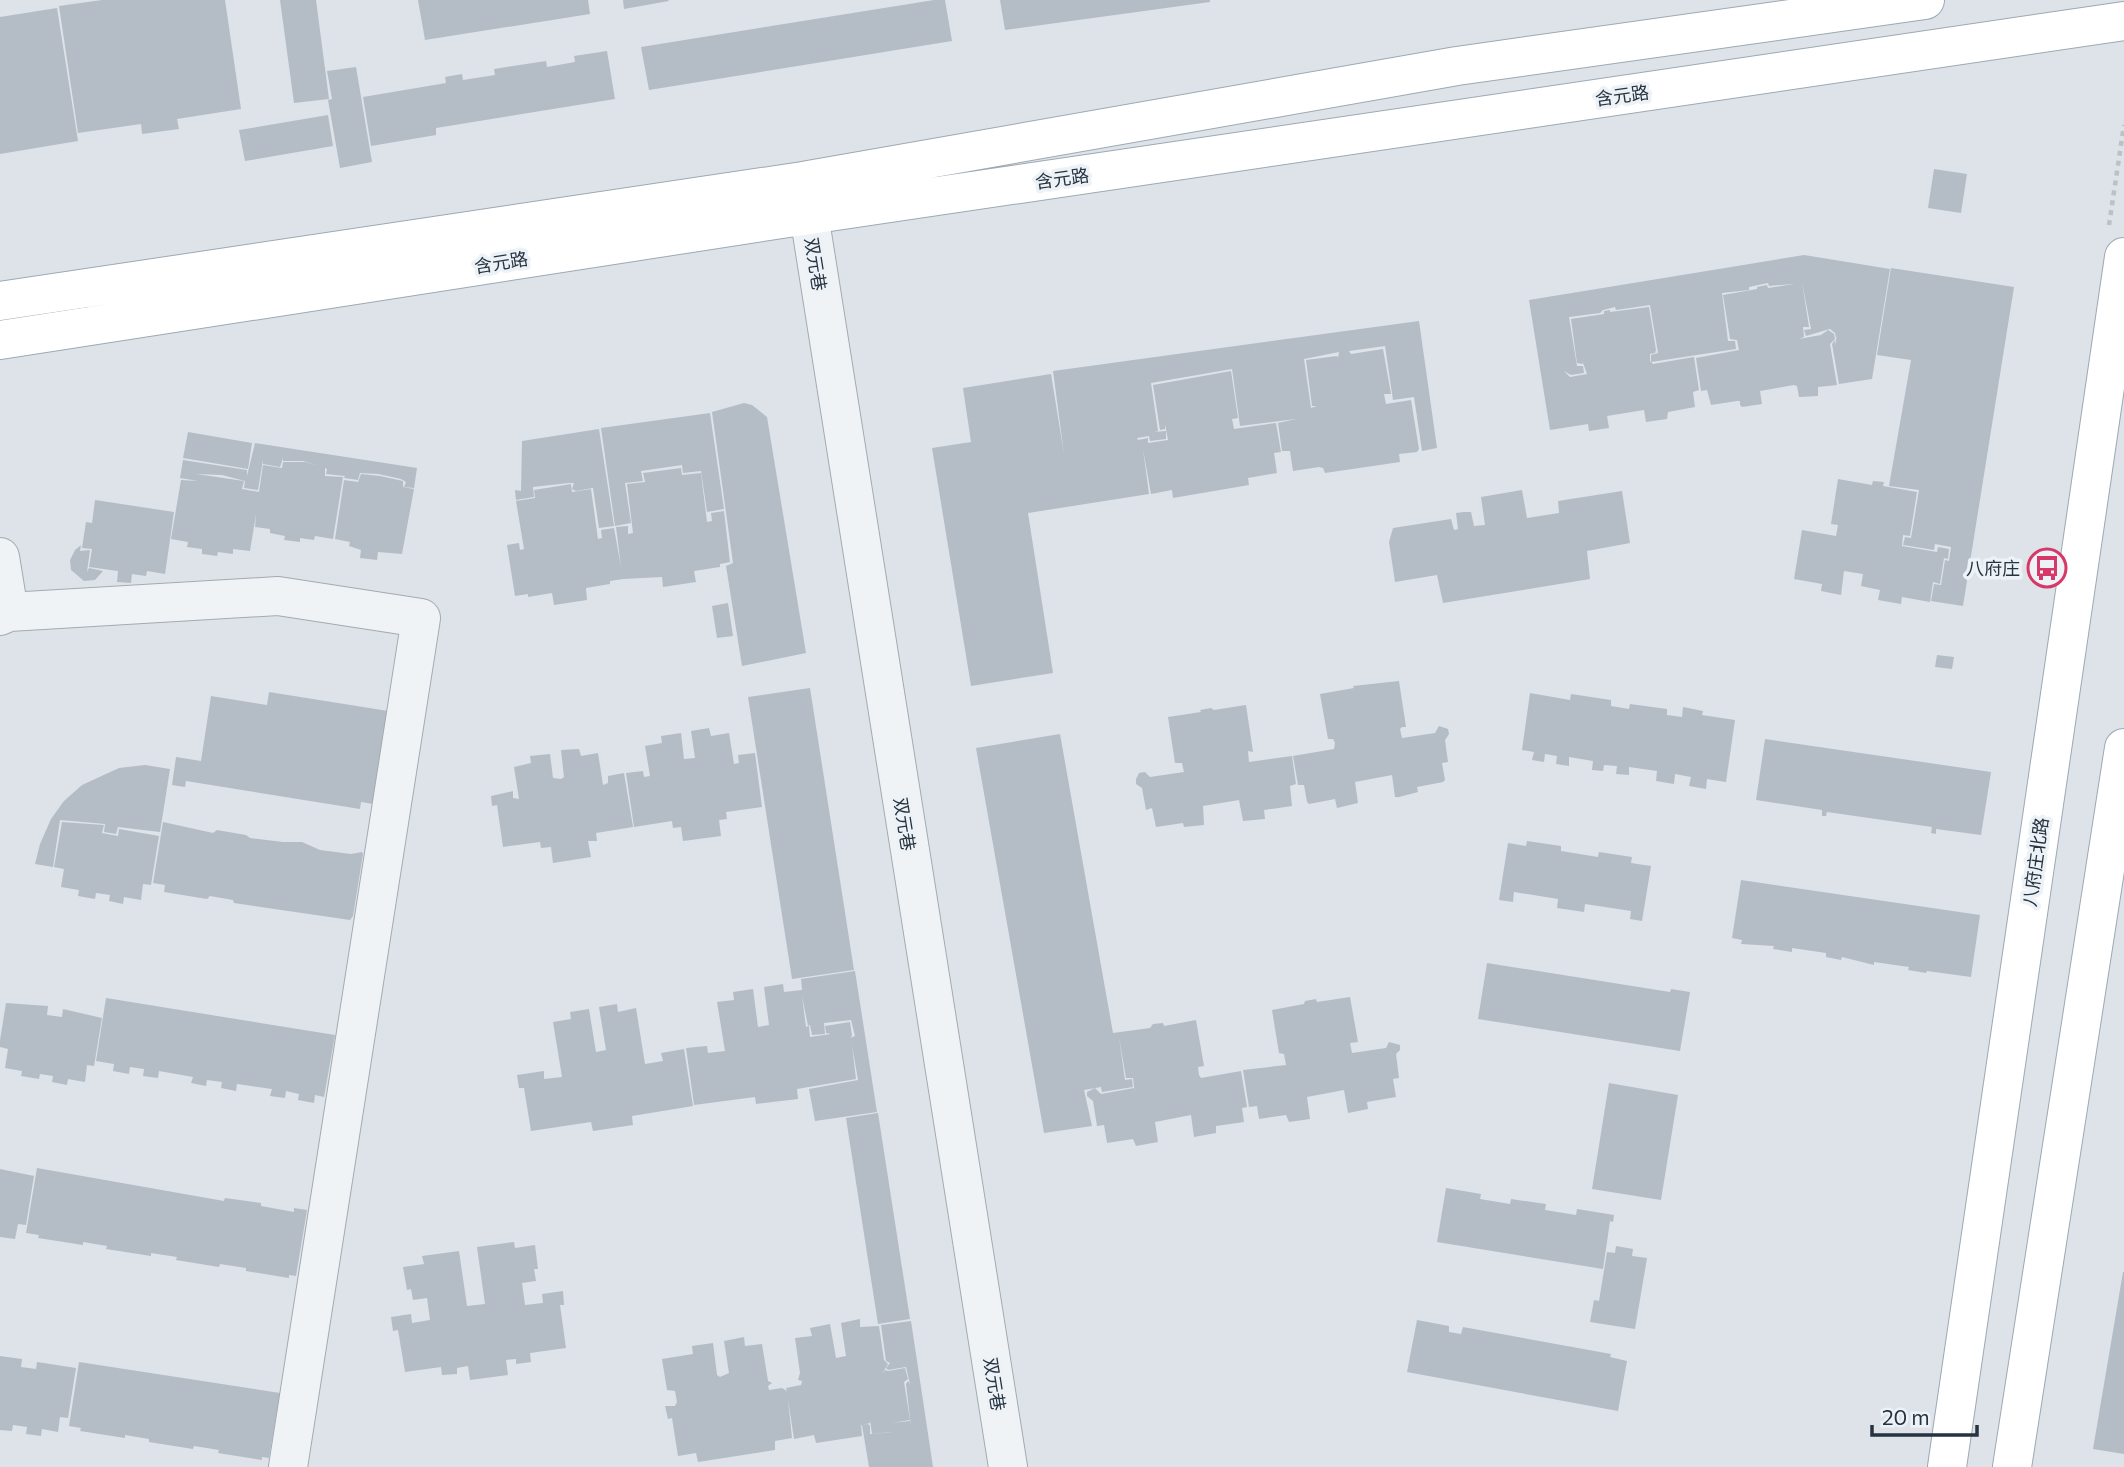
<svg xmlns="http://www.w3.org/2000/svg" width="2124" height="1467" viewBox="0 0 2124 1467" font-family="Commissioner,'Noto Sans SC',sans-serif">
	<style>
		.building { fill: #b4bdc5; fill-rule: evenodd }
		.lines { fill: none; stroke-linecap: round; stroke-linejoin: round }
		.minor-casing { stroke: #a2abb2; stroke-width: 40 }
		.major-casing { stroke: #9ca9b4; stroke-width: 40 }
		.path { stroke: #bbc1c7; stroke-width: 4.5; stroke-dasharray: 5 5; stroke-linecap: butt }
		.minor { stroke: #f0f3f6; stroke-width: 38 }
		.major { stroke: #fff; stroke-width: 38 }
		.labels { text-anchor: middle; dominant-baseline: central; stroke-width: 7; stroke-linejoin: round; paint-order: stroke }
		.street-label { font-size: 18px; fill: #263340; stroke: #edf2f6 }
		.poi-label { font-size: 18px; fill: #263340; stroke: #edf2f6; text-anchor: end }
	</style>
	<rect width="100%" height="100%" fill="#dde3e8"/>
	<!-- building -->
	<path class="building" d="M102,0h123l16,109 -64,10 2,10 -37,5 -1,-10 -63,9 -19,-127z
		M280,0h36l13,99 -35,4z
		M418,0h170l2,14 -165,26z
		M623,0h45l1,1 -45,8z
		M934,0h11l7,41 -303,49 -8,-43z
		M1000,0h210v2l-205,28z
		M57,8l21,133 -78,13v-137z
		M607,51l8,48 -179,29v7l-65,11 -8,-49 83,-14 -1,-6 17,-3 1,6 32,-5 -1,-6 52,-8 1,6 28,-5 -1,-6z
		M356,67l16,95 -32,6 -12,-68 4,-1 -5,-28z
		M328,115l5,31 -88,15 -6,-31z
		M1934,169l33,5 -6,39 -33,-5z
		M1804,255l86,14 -18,110 -33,5 -7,-40 3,-4 1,6v-7l2,-3 -2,2 -1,-5 -5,-4 3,-1 -27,8 -2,-6 7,-1 -9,-47 7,45h-6l1,10 -5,2 22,-4 7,-5 6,4 1,5 -5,5 7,41 -19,2v9l-19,1 -2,-11 -3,-1 -34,6 2,13 -20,3 -2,-2v-4h-3l-26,4 -4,-15 -6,1 -5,-33 43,-8 -2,-10 -7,-1 -7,-44 34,-6v-2l10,-2 1,3 26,-4 -25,2 -1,-3 -19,4v3l-27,3 6,48h7l1,8 -85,13v-7l7,-2 -8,-48 -34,5 -1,-3 -12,3 -3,3 -31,4 8,49h6l1,7 -13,2 -7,-4 6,6 17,-3 -5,-14 1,4 -6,-1 -6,-44 33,-5v-3l6,-1v2l39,-5 7,43 -1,3 -5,1v7l3,3 41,-7 5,33 -6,2 2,15 -27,5 -1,7 -21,3 -2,-12 -37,6 2,12 -20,3 -1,-7 -38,6 -21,-130z
		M1891,268l123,19 -51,319 -32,-5 3,-17 7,1 4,-25 4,1 2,-14 -16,-3 -1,6 -31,-5 2,-8 6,1 8,-48 -30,-4 22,-126 -34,-5z
		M1419,321l18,127 -15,3 -8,-54 -21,3 -8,-54 -36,5 2,3 32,-5 8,45h-7l2,10 25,-4 8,49 -2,3 -18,2 1,8 -75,11 -2,-5 -4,-1 -26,4 -3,-20h-8l-4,-28 18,-4 -56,7 -8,-57 -81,14 7,48 -4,1 12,-1v8l-16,2 -1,-5 -12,2 1,2 10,-2v5l20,-3 -3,-16v5l-5,1 -7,-45 78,-14 7,47 -6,1 2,10 42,-6 5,29 -7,1 3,20 -29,5 1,7 -76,13 -1,-8 -21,4 -8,-45 6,45 -121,19 25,160 -82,13 -39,-238 39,-6 -8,-54 88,-14 13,80 -11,-83zM1339,352l-1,6 -1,-2 -31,4 6,46h5l-6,2 -7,-49z
		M744,403l8,2 15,12 39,236 -64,13 -16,-100 7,-3 -21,-151z
		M710,413l14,96 -17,3 -6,-41 -18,2 -1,-8 -41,6 2,10 -18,2 6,40 -16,3 -14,-98z
		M599,429l15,97 -15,2 -6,-40 -17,3 -4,-2 2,-6h-5l-36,4 1,10 -18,3 -1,-10 6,1 1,-50z
		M188,432l64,11 -4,26 -65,-11z
		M255,443l162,25 -3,20 -10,-1 2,-5 -5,-3 -23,-5 -18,-1 -2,7 -14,-2 1,-2 -19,-2 1,-5 -2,-1v8l18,1 -10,62 -18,-3 -1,4 -14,-2v4l-16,-2 1,-4 -15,-3v-4l-15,-2 1,-13 -6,37 -17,-2v5l-15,-2 -1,4 -15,-2v-5l-15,-2 1,-5 -17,-3 10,-59 17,1 -18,-3 3,-18 64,10v6zM283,458v3h20l17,5 -15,-4h-22l-1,6 -19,-3 -4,27 -17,-3 2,-8 -48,-7 26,1 23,6 -1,7 14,2 5,-30v4l17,3z
		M681,468l1,7 19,-2 6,49 5,-1 -1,-8 13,-2 6,51 -10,2v3l-26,4 2,11 -33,5 -1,-10 -39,2 -13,2v3l-24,4 1,12 -33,5 -2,-12 -24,4v-3l-13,2 -8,-51 12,-2 1,7 4,-1 -8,-48 19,-3 -1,-8 37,-6 1,8 19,-3 7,50 4,-1 -1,-8 13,-2 7,39 -5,-40 12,-1v8l5,-1 -6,-49 18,-2 -2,-9z
		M361,474l19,2 23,5v6l11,2 -12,65 -24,-2 -1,8 -17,-2 1,-8 -12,-4 1,-4 -15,-3 9,-59 14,2z
		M1838,479l34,6 1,-4 11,1 -1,4 34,6 -7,44 -7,-1 -1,11 35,6 1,-5 11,2 -1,10 -4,-1 -4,26 -7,-2 -3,20 -28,-5 -1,7 -23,-4 2,-10 -19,-4 2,-12 -19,-3 -3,24 -20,-4 1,-7 -28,-5 8,-49 34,6 2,-11 -7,-1z
		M1522,490l5,28 32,-5 -1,-12 64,-10 8,52 -43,8 3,28 -147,24 -6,-28 -42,7 -6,-40 4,-14 58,-9 3,11 4,-1 -2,-16 8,-1h7l3,14 11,-1 -4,-28z
		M95,500l79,12 -9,62 -18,-3 -1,5 -14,-2 -1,9 -14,-1 1,-11 -29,-4 3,-18 -10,-1 4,-26 6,1z
		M81,545l-1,6 10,-1 -3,22 2,-4 14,3 -8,9 -11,1 -13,-11 -1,-10 5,-10z
		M728,603l5,33 -16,2 -5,-32z
		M1937,655l17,2 -2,12 -17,-2z
		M1399,681l7,46h-4l-2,2 2,9 33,-5 4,-7 9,3 1,5 -4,6 3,22 -6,1 3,17 -2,2 -26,5 1,5 -19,5h-4l-3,-22 -37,7 3,21 -21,5 -2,-9 -26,5 -2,-2 -3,-17h-6l-5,-29 41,-7 1,-6 -2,-4h-5l-8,-45 34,-6 -1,-2z
		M810,688l44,282 -62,9 -44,-282z
		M269,692l119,19 -15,93 -12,-2 -1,7 -174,-28 -1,6 -13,-2 4,-28 25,4 10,-65 56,9z
		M1530,693l40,7 1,-6 40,6v6l18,3 1,-5 37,5v6l15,2 1,-10 20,4 -1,4 33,5 -9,62 -19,-3 -1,10 -17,-3 2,-9 -16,-3 -1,10 -18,-3 1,-10 -28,-4v8l-13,-1 1,-8 -13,-1 -1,6 -11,-1 1,-9 -24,-4v9l-13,-2 1,-8 -12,-2 -1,8 -12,-2 2,-8 -12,-2z
		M1246,705l7,47 -5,-1 1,11 43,-6 4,28 -6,2 2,20 -28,4 1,9 -22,2 -4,-21 -36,6 1,19 -20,2 -1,-4 -27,4 -4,-19 -6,2 -4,-22 -6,-4v-5l3,-6 6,-1 5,5 34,-5 -2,-9h-7l-7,-46 33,-5 -1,-2 11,-2 3,2z
		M709,728l2,8 18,-3 5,31 5,-1 -1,-8 17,-2 7,54 -36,5 1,7 -8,1 2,16 -38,5 -2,-14 -8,1 -1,-7 -38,6 -8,-54 17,-2 1,6 6,-1 -5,-30 17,-3 -1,-7 20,-3 3,26 11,-1 -4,-27z
		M1060,734l53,299 37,-5 3,-4 10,-1 1,3 32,-6 8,46 -6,1 1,8 2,3 40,-7 6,36 -5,1 2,14 -28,4v7l-22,4 -3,-22 -36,7 3,20 -22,4 -3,-7 -26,4 -3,-18 -7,1 -4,-25 -6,-5v-4l8,-4 6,6 33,-6 1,6 -2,-16h-7l-7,-41 6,43 7,-1 1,8 -31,5 -1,-5 -17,3 8,36 -48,7 -68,-385z
		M1765,739l226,33 -10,63 -45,-6v5l-5,-1 1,-6 -105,-15 -1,4h-4v-6l-66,-10z
		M579,749l2,7 17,-3 5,32 5,-2v-7l16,-3 9,54 -37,6 1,8h-9l3,16 -38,6 -2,-16 -10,1 -1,-6 -37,5 -6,-42 -5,1 -1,-10 22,-5v7l6,1 -5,-32 17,-4 -1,-7 20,-2 3,24 8,1 3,-2 -3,-27z
		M145,765l25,4 -10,63 -42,-5 -2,7 -12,-2 1,-8 -45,-4 -7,47 -18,-3 5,-20 11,-25 13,-18 18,-16 37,-17z
		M62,822l42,3 -2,8 16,3 1,-7 40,7 -8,49 -8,-1 -2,16 -17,-3 -1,7 -14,-3 1,-6 -14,-2 -1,6 -17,-3 1,-6 -18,-3 3,-18 -10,-2z
		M163,822l50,11 4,-3 29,5 4,3 33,4h19l18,8 31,4 11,-2 1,2 -10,62 -3,4 -116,-17 -1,-3 -23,-4 -3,3 -43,-7 1,-7 -12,-2z
		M1527,841l34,5v5l37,6 1,-5 33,5 -1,6 20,3 -9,55 -12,-2 1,-8 -46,-7 -1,8 -27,-4 1,-9 -44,-7 -1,10 -14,-2 9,-57 18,3z
		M1741,880l239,35 -9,62 -44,-6 -1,2 -18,-3 1,-3 -35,-5v3l-32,-8 -1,3 -15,-3v-4l-34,-5v4l-19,-3 1,-3 -33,-2 1,-4 -10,-2z
		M1487,963l183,29 1,-3 19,3 -10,59 -202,-32z
		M855,971l22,141 -62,9 -6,-32 49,-9 -6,-35 4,34 -59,10 1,10 -42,5 -1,-7 -61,8 -8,-57 21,-2 1,7 17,-2 -8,-49 17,-2 -1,-8 20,-3 5,38 11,-2 -5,-38 19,-3 1,8 18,-2 -1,-11zM802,996l6,30 2,-1 2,10 13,-1 -1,-11 27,-3 4,16 -5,2 2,-2 -2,-14 -25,4 1,7 5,1 -21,3 -1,-11 -3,1z
		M1350,997l8,45 -8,1 2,10 34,-5 3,-6 11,3v5l-4,4 3,24 -6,1 3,18 -29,5 1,7 -20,4 -4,-23 -37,7 3,22 -21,3 -3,-7 -27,4 -2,-13 -8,1 -6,-37 43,-5 -2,-11 -5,-1 -7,-43 32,-6 1,-3 11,-2 1,3z
		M106,998l229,37 -11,62 -9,-2 -1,8 -16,-3 1,-6 -13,-3 -1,7 -15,-2 2,-7 -35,-5 -1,7 -15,-3 1,-6 -15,-2 -1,6 -15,-3 2,-6 -34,-6 -1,7 -15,-2 1,-7 -14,-2 -1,7 -16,-3 1,-7 -18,-3z
		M6,1003l42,3 -1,9 15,2 1,-8 39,9 -8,48 -7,-1 -2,17 -17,-3 -1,6 -15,-3 1,-6 -13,-2 -1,5 -18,-3 1,-5 -17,-3 3,-19 -8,-2v-7z
		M617,1004l1,8 18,-4 9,56 18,-3 -2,-8 23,-4 9,57 -61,10 1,9 -40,6 -2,-9 -60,9 -7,-43h-5l-2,-13 27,-4v8l18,-2 -9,-55 18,-3 -1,-7 19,-3 7,43 10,-2 -7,-43z
		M1609,1083l69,12 -17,105 -69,-11z
		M878,1113l32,206 -32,5 -32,-206z
		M37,1168l187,33 1,-3 36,5v3l33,6v-4l13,2 -11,66 -7,-1v3l-43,-7v-3l-26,-4 -1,3 -43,-7 1,-3 -26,-4v3l-45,-7 1,-3 -24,-4v3l-45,-7 1,-3 -13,-2z
		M0,1169l34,7 -8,49 -8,-1 -3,15 -15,-2z
		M1446,1188l35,6 -1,5 30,5 1,-5 35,5 -1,6 31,5 1,-6 37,6 -1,7 -3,-1 -7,48 -166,-27z
		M514,1242l1,6 20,-3 3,24h-4l2,12 -14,2 3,22 18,-2 -1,-9 21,-3 1,14h-4l6,43 -36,5 1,9 -15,2v-5l-10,1 2,15 -38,5 -2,-14 -11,2v6l-15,1 -1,-8 -36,5 -7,-42 -5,1 -2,-14 20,-3 1,9 18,-3 -3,-22 -14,2 -2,-11 -4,1 -4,-23 21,-3 -2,-8 37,-5 8,55 18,-2 -8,-57z
		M1616,1246l17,3 -1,7 15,2 -12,71 -45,-7 4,-22 5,1 8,-49 8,1z
		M2123,1272h1v182l-31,-5z
		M860,1319v8l19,-1 5,34 4,4 -6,10 3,-4 3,1 17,-3 3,11 -4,3 6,38 -18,3 18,-2 1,6 -5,-43 2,-3 2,3 -4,-17 -18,3 -2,-2 4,-5 -4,-2 -5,-36 30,-4 22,146h-64l-7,-42 6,-1 2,2v8h-2l25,-2 -21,2 -2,-14v3l-12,3 3,-1 1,11 -46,7 -2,-8 -20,4 -6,-40 4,39 -17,3v9l-77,12 -2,-9 -18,3 -6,-38 -4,1 -3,-13h10l2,-4 -2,-11 -8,-1 -5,-31 31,-5 -1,-8 21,-3 4,32 3,2 9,-4 -5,-32 20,-4 1,9 17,-2 6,37 4,2 -4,3 1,4 13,-2 5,3 -1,-3 15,-3 1,-4 -4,-1 2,-7 -5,-35 17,-2 -2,-8 20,-4 6,34 10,-2 -5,-33z
		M1417,1320l32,6v6l12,2 2,-7 148,27 -1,3 17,4 -9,50 -211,-39z
		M0,1356l22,3 -1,8 15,2 1,-7 39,6 -8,50 -8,-1 -2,15 -16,-3 -1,7 -15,-2 1,-7 -14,-2 -1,6 -12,-1z
		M79,1362l201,31 -11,65 -7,-1v3l-44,-7 1,-3 -25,-4 -1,3 -44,-7v-3l-24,-4v3l-45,-7 1,-3 -12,-2z"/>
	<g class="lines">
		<defs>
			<path id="minor" d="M804,183l204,1284
				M0,557l9,55
				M0,616l9,-4 269,-16 143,22 -133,849"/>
			<path id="major" d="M0,301l803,-120 654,-115 468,-66
				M0,340l775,-120 1349,-199
				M1947,1467l177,-1210
				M2012,1467l112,-719"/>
		</defs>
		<!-- minor casing -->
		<use href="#minor" class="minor-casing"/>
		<!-- major casing -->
		<use href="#major" class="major-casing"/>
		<!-- path -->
		<path class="path" d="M2109,225l15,-100"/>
		<!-- minor -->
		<use href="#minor" class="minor"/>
		<!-- major -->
		<use href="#major" class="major"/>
	</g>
	<!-- icons -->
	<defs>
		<symbol id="bus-ring" viewBox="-11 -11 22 22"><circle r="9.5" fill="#edf2f6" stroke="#d63967" stroke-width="1.5"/><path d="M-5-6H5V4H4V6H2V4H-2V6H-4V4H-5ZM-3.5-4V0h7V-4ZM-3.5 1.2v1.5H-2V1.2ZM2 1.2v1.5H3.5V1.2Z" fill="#d63967"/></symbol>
	</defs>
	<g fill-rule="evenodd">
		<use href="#bus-ring" x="2025" y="546" width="44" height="44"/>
	</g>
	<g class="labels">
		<!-- street labels -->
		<g class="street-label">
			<text transform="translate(1622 95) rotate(-8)">含元路</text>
			<text transform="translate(1062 178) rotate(-8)">含元路</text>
			<text transform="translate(501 262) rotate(-9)">含元路</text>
			<text transform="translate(816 264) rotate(81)">双元巷</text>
			<text transform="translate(905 824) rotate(81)">双元巷</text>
			<text transform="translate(2035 862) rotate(-82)">八府庄北路</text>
			<text transform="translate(995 1384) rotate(81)">双元巷</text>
		</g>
		<!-- poi labels -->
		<g class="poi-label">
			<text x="2020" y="568">八府庄</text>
		</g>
	</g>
	<!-- scale -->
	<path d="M1872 1425v10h105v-10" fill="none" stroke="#263340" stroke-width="3.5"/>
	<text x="1882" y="1425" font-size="21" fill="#263340" stroke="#edf2f6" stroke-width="5" paint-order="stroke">20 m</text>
</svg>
